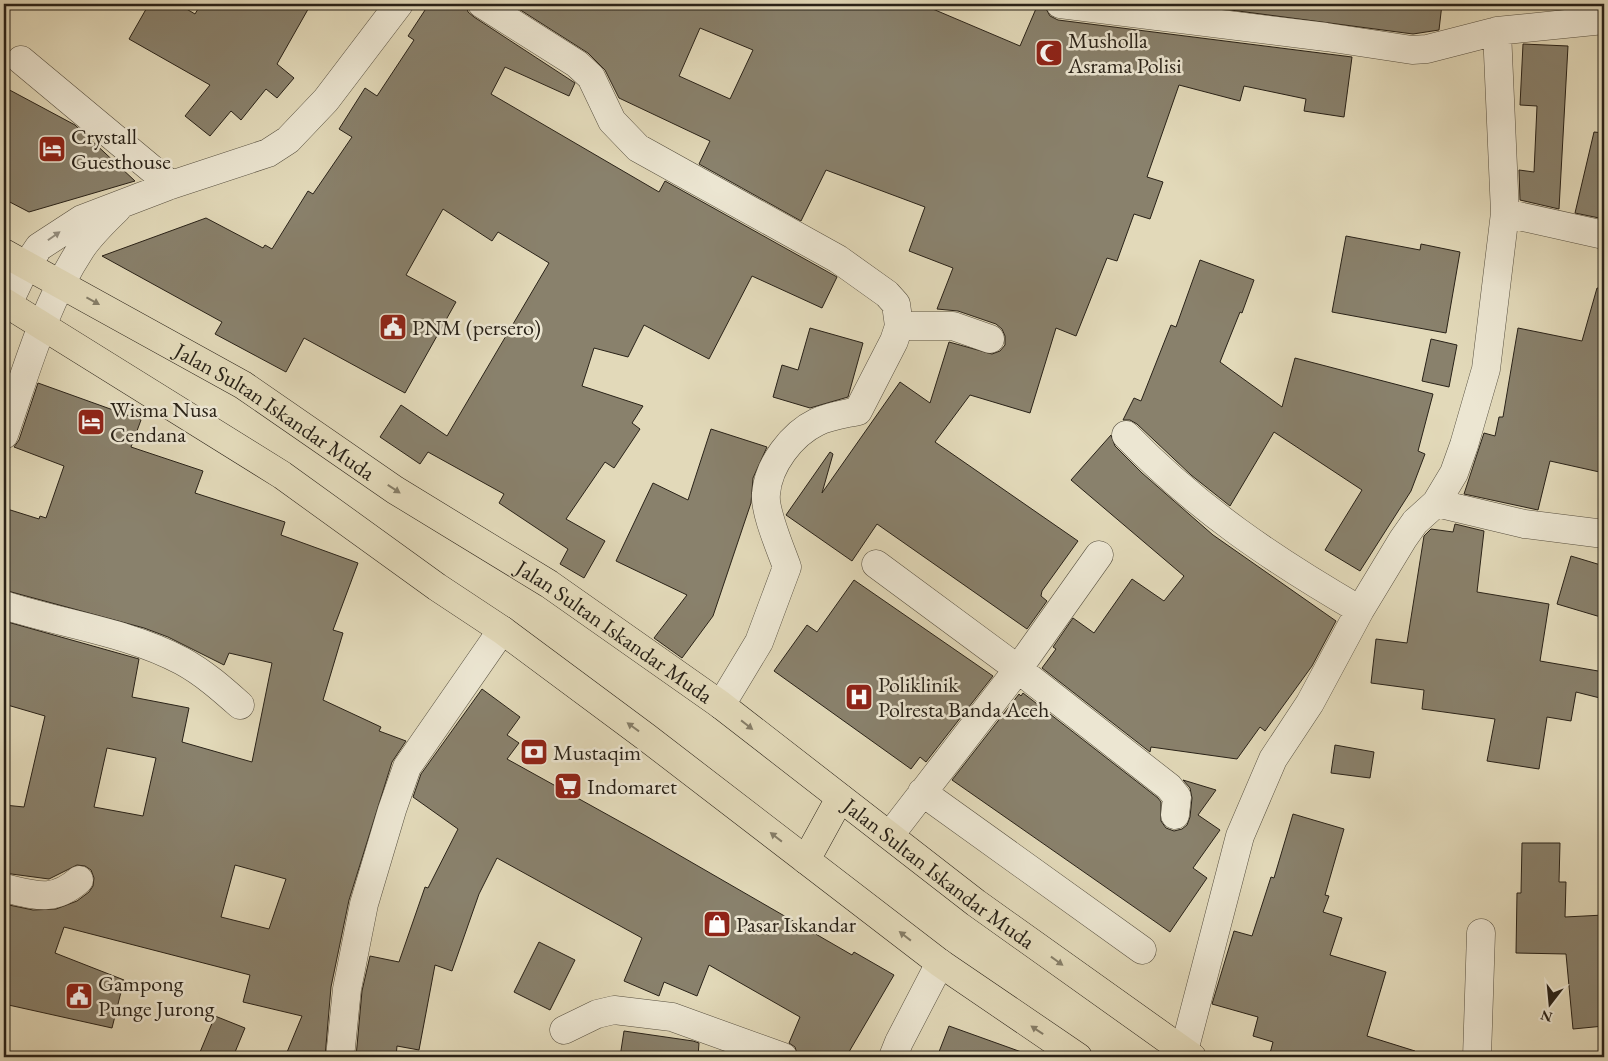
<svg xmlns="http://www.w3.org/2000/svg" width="1608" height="1061" viewBox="0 0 1608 1061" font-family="'EB Garamond',serif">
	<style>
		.building { fill: #89816c; stroke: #292218; fill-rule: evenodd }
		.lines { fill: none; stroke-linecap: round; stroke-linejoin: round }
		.minor-casing { stroke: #575040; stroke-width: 29 }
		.highway-casing { stroke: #292218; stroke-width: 29 }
		.minor { stroke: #ece6d2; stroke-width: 28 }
		.highway { stroke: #e2d9b9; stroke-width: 28 }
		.oneway { fill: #948e7e }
		.oneway2 { fill: #867e68 }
		.labels { text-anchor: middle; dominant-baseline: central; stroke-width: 5; stroke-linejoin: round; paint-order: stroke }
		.poi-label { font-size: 22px; fill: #292218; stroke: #ece6d2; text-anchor: start }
		.street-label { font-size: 22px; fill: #292218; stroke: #ece6d2 }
	</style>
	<rect width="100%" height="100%" fill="#e2d9b9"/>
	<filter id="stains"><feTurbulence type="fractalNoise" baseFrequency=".004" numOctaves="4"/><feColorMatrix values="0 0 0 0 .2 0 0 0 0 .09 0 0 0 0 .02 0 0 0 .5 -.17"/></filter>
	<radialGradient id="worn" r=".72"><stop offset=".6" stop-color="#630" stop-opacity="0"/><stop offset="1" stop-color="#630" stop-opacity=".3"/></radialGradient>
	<!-- building -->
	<path class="building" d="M149,4h29l17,10 6,-10h110l-34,60 17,14 -17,20 -11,-9 -25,31 -10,-9 -21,25 -25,-20 25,-31 -81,-46z
		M429,4h37l2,8 6,5 101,66 -6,13 -64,-29 -14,27 168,98 6,-11 172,96 -15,31 -70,-32 -43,83 -65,-34 -16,32 -34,-9 -12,38 61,20 -11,17 8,6 -26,39 -9,-6 -39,57 39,22 -21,37 -24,-14 8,-15 -69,-46 5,-9 -76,-42 -8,12 -40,-27 21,-32 46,31 102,-173 -51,-31 -6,9 -49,-32 -37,66 50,27 -51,91 -101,-55 -18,34 -71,-38 7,-12 -120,-66 104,-38 57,30 2,-3 7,4 36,-58 5,3 39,-57 -13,-8 26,-41 12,8 37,-56 -6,-4z
		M511,4h410l99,42 18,-42 7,3 5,9 8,4 294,37 -8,60 -40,-6 2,-12 -62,-13 -4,15 -61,-16 -32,92 16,5 -13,37 -16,-5 -17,47 -10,-3 -31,78 -20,-8 -26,85 -60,-18 -35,47 143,99 -36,50 -1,5 6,5 -20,28 -150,-105 -25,37 -66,-46 44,-63 3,2 -11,39 78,-111 30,21 19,-61 43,12 8,-3 5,-6v-9l-3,-7 -6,-5 -38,-13 -21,-2 16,-41 -44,-17 16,-44 -99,-37 -25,51 -102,-57 11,-23 -91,-43 -14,-28 -17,-17zM700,28l53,22 -23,49 -51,-23z
		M1185,4h257l-3,26 -26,4z
		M1523,44l45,2 -9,163 -39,-9 -1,-30 15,2 3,-66 -17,-1z
		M4,87l71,38 60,56 -106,31 -25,-13z
		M1594,132l10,1v86l-29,-6z
		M1346,236l74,14 1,-6 39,8 -14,81 -114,-21z
		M1200,260l54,20 -12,33 -2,-1 -20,50 62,45 13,-49 138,36 -15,57 7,3 -14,37 -51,80 -35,-21 37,-60 -88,-58 -44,74 -39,-31 -54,-51 -7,-4h-7l11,-22 7,3 30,-76 5,2z
		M1597,288l7,1v184l-54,-12 -12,49 -74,-16 20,-61 11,3 4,-19h4l15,-89 64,13z
		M810,328l53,15 -15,54 -38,11 -37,-11 9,-32 16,5z
		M1431,339l26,6 -8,42 -27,-6z
		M38,383l103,37 -10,27 72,24 -8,22 90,29 -4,13 77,28 -25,67 10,3 -20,67 58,27 -2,4 27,10 -14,21 -43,138 -18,87 -6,70h-40l17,-41 -59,-14 7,-27 -186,-48 -9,26 69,27 -12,48 -108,-24v-100l29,6 23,-1 21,-8 12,-9 4,-6 1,-8 -3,-8 -6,-4 -8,-1 -28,14 -45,-6v-68l20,2 21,-91 -41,-12v-83l135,38 -7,38 57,11 -7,34 70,20 20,-99 -43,-10 -5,12 -56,-28 -24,-9 -140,-38v-82l35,11 1,-3 6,2 18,-52 -50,-19 5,-7zM107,748l49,10 -13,58 -49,-9zM235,865l51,14 -17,50 -48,-12z
		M711,429l56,18 -14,31 -2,25 -38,113 -31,42 -28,-20 33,-43 -71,-34 37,-78 35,17z
		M1111,435l4,11 27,27 71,62 123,86 -24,45 -47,65 -5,-4 -23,32 -86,-12 -1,5 -108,-84 14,-19 -3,-2 20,-29 21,15 38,-54 32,22 20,-25 -113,-96z
		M1455,524l29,7 -7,61 72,12 -9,57 64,11v27l-28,-7 -5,29 -24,-4 -8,52 -52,-8 8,-42 -73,-10 2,-19 -53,-7 5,-44 31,4 17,-107 7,-7 22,3z
		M1571,556l33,10v52l-47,-14z
		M854,580l139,96 -67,86 -6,-5 -9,12 -137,-98 33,-46 10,7z
		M482,689l38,28 -13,18 12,8 -12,16 139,77 206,119 2,-3 40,23 -48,82h-48l-3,-10 -6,-4 11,-26 -91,-52 -12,31 -33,-14 -5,14 -35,-15 18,-43 -145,-80 -18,36 -27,77 -17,-6 -16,85 -22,-4 -1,11h-40l6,-66 8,-35 29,6 26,-75 3,1 30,-59 -45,-32 8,-23z
		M1023,693l135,105 3,4v19l5,7 8,3 8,-2 5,-4 3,-8 2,-19 -2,-10 -7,-8 33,10 -18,25 22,15 -27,38 14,10 -37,54 -218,-152 67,-86 2,2z
		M1335,745l39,7 -4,26 -39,-5z
		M1293,814l51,15 -19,66 4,1 -6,16 19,6 -12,37 56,17 -19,64 48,15 -1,6h-145l4,-15 -20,-6 5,-19 -46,-13 22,-73 18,5 19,-59 3,1z
		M1522,843h38l-1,39h7l-1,35 39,-2v111l-31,3 -7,-75 -50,-1 1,-60h4z
		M539,942l36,18 -25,50 -36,-18z
		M215,1016l30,12 -12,29h-35z
		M949,1026l78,28v3h-90z
		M624,1031l69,10 6,2 -1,14h-78z"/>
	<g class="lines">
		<defs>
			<path id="minor" d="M482,4l95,60 14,13 21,44 26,27 200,111 49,35 9,10 3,22 -5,15 -36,70c-13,3 -29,5 -41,11 -25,12 -49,43 -51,72 -2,17 15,56 21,73l-28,75 -38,63
				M1060,4l266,33 86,13 15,-1 70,-18 8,182 -19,156 -22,76 -10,28 -18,30 -21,19 -12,17 -43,71 -50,93 -37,56 -33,77 -56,215
				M1497,31l107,-11
				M21,60l150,125
				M1505,213l99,22
				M8,304l18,-38 13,-19 43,-28 89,-34 97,-32 20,-13 38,-40 73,-96
				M899,326h54l37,13
				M4,435c22,-63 40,-130 77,-186 10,-15 23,-27 36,-40
				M1126,435c72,74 146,124 234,175
				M1436,503l88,21 80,10
				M876,564l142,105 151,118 8,10 -2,18
				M4,605c58,19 124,27 178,56 22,12 40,28 58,44
				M922,792l220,158
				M890,835l128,-166 81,-114
				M4,888c31,7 49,15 75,-8
				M564,1030l33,-16 17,-4 58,7 111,40
				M340,1057l7,-68 17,-85 28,-94 15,-43 95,-137
				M893,1057l6,-15 41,-79
				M1477,1057l4,-124"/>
			<g id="highway">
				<path id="s1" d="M4,253l239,132 152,105 154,94 172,121 255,198 216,154"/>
				<path d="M4,302l278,173 155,112 65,43 144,107 294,226 138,94"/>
				<path d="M806,860l34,-62"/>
			</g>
		</defs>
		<!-- minor casing -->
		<use href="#minor" class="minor-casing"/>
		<!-- highway casing -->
		<use href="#highway" class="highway-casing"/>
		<!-- minor -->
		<use href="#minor" class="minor"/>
		<!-- highway -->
		<use href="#highway" class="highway"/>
	</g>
	<!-- one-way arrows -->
	<defs><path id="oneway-solid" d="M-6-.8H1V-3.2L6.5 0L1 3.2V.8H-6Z" transform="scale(1.25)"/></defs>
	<use class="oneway" href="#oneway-solid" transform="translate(54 236) rotate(-35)"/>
	<g class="oneway2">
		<use href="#oneway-solid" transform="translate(93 301) rotate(29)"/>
		<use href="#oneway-solid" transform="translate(394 489) rotate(33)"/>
		<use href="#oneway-solid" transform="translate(747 725) rotate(38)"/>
		<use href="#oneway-solid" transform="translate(633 727) rotate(-144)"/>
		<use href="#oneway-solid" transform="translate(776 837) rotate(-142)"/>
		<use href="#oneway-solid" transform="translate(905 936) rotate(-142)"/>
		<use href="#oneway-solid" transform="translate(1057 961) rotate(36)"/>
		<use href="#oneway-solid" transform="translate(1037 1030) rotate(-146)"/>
	</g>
	<!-- icons -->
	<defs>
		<symbol id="mosque-square" viewBox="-11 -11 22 22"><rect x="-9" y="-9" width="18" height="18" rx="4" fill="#8f2418" stroke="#ece6d2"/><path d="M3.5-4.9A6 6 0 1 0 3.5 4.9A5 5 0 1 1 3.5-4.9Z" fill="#fff"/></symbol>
		<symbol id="hotel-square" viewBox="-11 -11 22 22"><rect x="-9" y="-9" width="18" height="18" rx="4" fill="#8f2418" stroke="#ece6d2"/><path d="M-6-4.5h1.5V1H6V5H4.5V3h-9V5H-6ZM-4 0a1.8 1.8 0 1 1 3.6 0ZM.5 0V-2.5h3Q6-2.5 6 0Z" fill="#fff"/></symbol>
		<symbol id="civic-square" viewBox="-11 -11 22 22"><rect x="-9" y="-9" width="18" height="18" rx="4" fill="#8f2418" stroke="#ece6d2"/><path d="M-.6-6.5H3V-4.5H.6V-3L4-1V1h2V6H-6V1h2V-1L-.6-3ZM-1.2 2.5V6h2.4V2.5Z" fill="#fff"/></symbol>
		<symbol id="hospital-square" viewBox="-11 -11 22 22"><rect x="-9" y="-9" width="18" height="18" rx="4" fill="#8f2418" stroke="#ece6d2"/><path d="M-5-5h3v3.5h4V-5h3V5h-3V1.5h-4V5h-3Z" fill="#fff"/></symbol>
		<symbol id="bank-square" viewBox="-11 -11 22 22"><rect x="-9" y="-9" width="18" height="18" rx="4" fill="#8f2418" stroke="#ece6d2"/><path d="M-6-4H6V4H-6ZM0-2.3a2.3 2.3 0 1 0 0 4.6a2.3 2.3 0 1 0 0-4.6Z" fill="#fff"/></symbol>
		<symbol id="supermarket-square" viewBox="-11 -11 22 22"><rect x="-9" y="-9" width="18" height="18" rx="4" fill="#8f2418" stroke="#ece6d2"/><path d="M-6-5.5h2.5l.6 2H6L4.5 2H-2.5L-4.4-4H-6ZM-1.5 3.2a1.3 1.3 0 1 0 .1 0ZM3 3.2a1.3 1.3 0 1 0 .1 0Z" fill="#fff"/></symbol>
		<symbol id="shop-square" viewBox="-11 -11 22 22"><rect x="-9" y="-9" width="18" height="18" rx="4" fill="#8f2418" stroke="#ece6d2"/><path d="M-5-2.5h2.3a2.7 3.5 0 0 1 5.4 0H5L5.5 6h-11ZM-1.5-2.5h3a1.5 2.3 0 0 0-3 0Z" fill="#fff"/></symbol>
	</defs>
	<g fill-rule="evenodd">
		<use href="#mosque-square" x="1033" y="37" width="32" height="32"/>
		<use href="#hotel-square" x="36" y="133" width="32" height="32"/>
		<use href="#civic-square" x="377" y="311" width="32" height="32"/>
		<use href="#hotel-square" x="75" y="406" width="32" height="32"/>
		<use href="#hospital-square" x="843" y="681" width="32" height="32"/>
		<use href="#bank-square" x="518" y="736" width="32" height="32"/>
		<use href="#supermarket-square" x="552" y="770" width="32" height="32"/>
		<use href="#shop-square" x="701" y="908" width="32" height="32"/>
		<use href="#civic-square" x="63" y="980" width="32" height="32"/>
	</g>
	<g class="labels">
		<!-- poi labels -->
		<g class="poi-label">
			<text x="1068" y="40">Musholla<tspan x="1068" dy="25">Asrama Polisi</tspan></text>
			<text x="71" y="136">Crystall<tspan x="71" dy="25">Guesthouse</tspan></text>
			<text x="412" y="327">PNM (persero)</text>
			<text x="110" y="409">Wisma Nusa<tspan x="110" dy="25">Cendana</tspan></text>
			<text x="878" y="684">Poliklinik<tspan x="878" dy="25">Polresta Banda Aceh</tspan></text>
			<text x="553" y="752">Mustaqim</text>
			<text x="587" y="786">Indomaret</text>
			<text x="736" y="924">Pasar Iskandar</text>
			<text x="98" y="983">Gampong<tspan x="98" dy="25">Punge Jurong</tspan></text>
		</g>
		<!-- street labels -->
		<g class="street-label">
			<text stroke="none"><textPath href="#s1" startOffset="314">Jalan Sultan Iskandar Muda</textPath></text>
			<text stroke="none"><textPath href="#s1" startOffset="719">Jalan Sultan Iskandar Muda</textPath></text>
			<text stroke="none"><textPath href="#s1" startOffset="1124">Jalan Sultan Iskandar Muda</textPath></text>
		</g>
	</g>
	<!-- margin -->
	<rect width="1608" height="1061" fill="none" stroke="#e2d9b9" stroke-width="20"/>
	<rect x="5" y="5" width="1598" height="1051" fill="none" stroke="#292218" stroke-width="2.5"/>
	<rect x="10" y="10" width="1588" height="1041" fill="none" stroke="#292218"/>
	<!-- north arrow -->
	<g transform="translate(1550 1004) rotate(196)" stroke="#ece6d2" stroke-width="4" paint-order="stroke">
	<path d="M0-4L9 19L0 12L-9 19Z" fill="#292218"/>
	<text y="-8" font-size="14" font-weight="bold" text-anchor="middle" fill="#292218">N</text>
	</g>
	<rect width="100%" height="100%" filter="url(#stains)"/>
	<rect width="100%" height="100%" fill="url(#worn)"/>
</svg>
